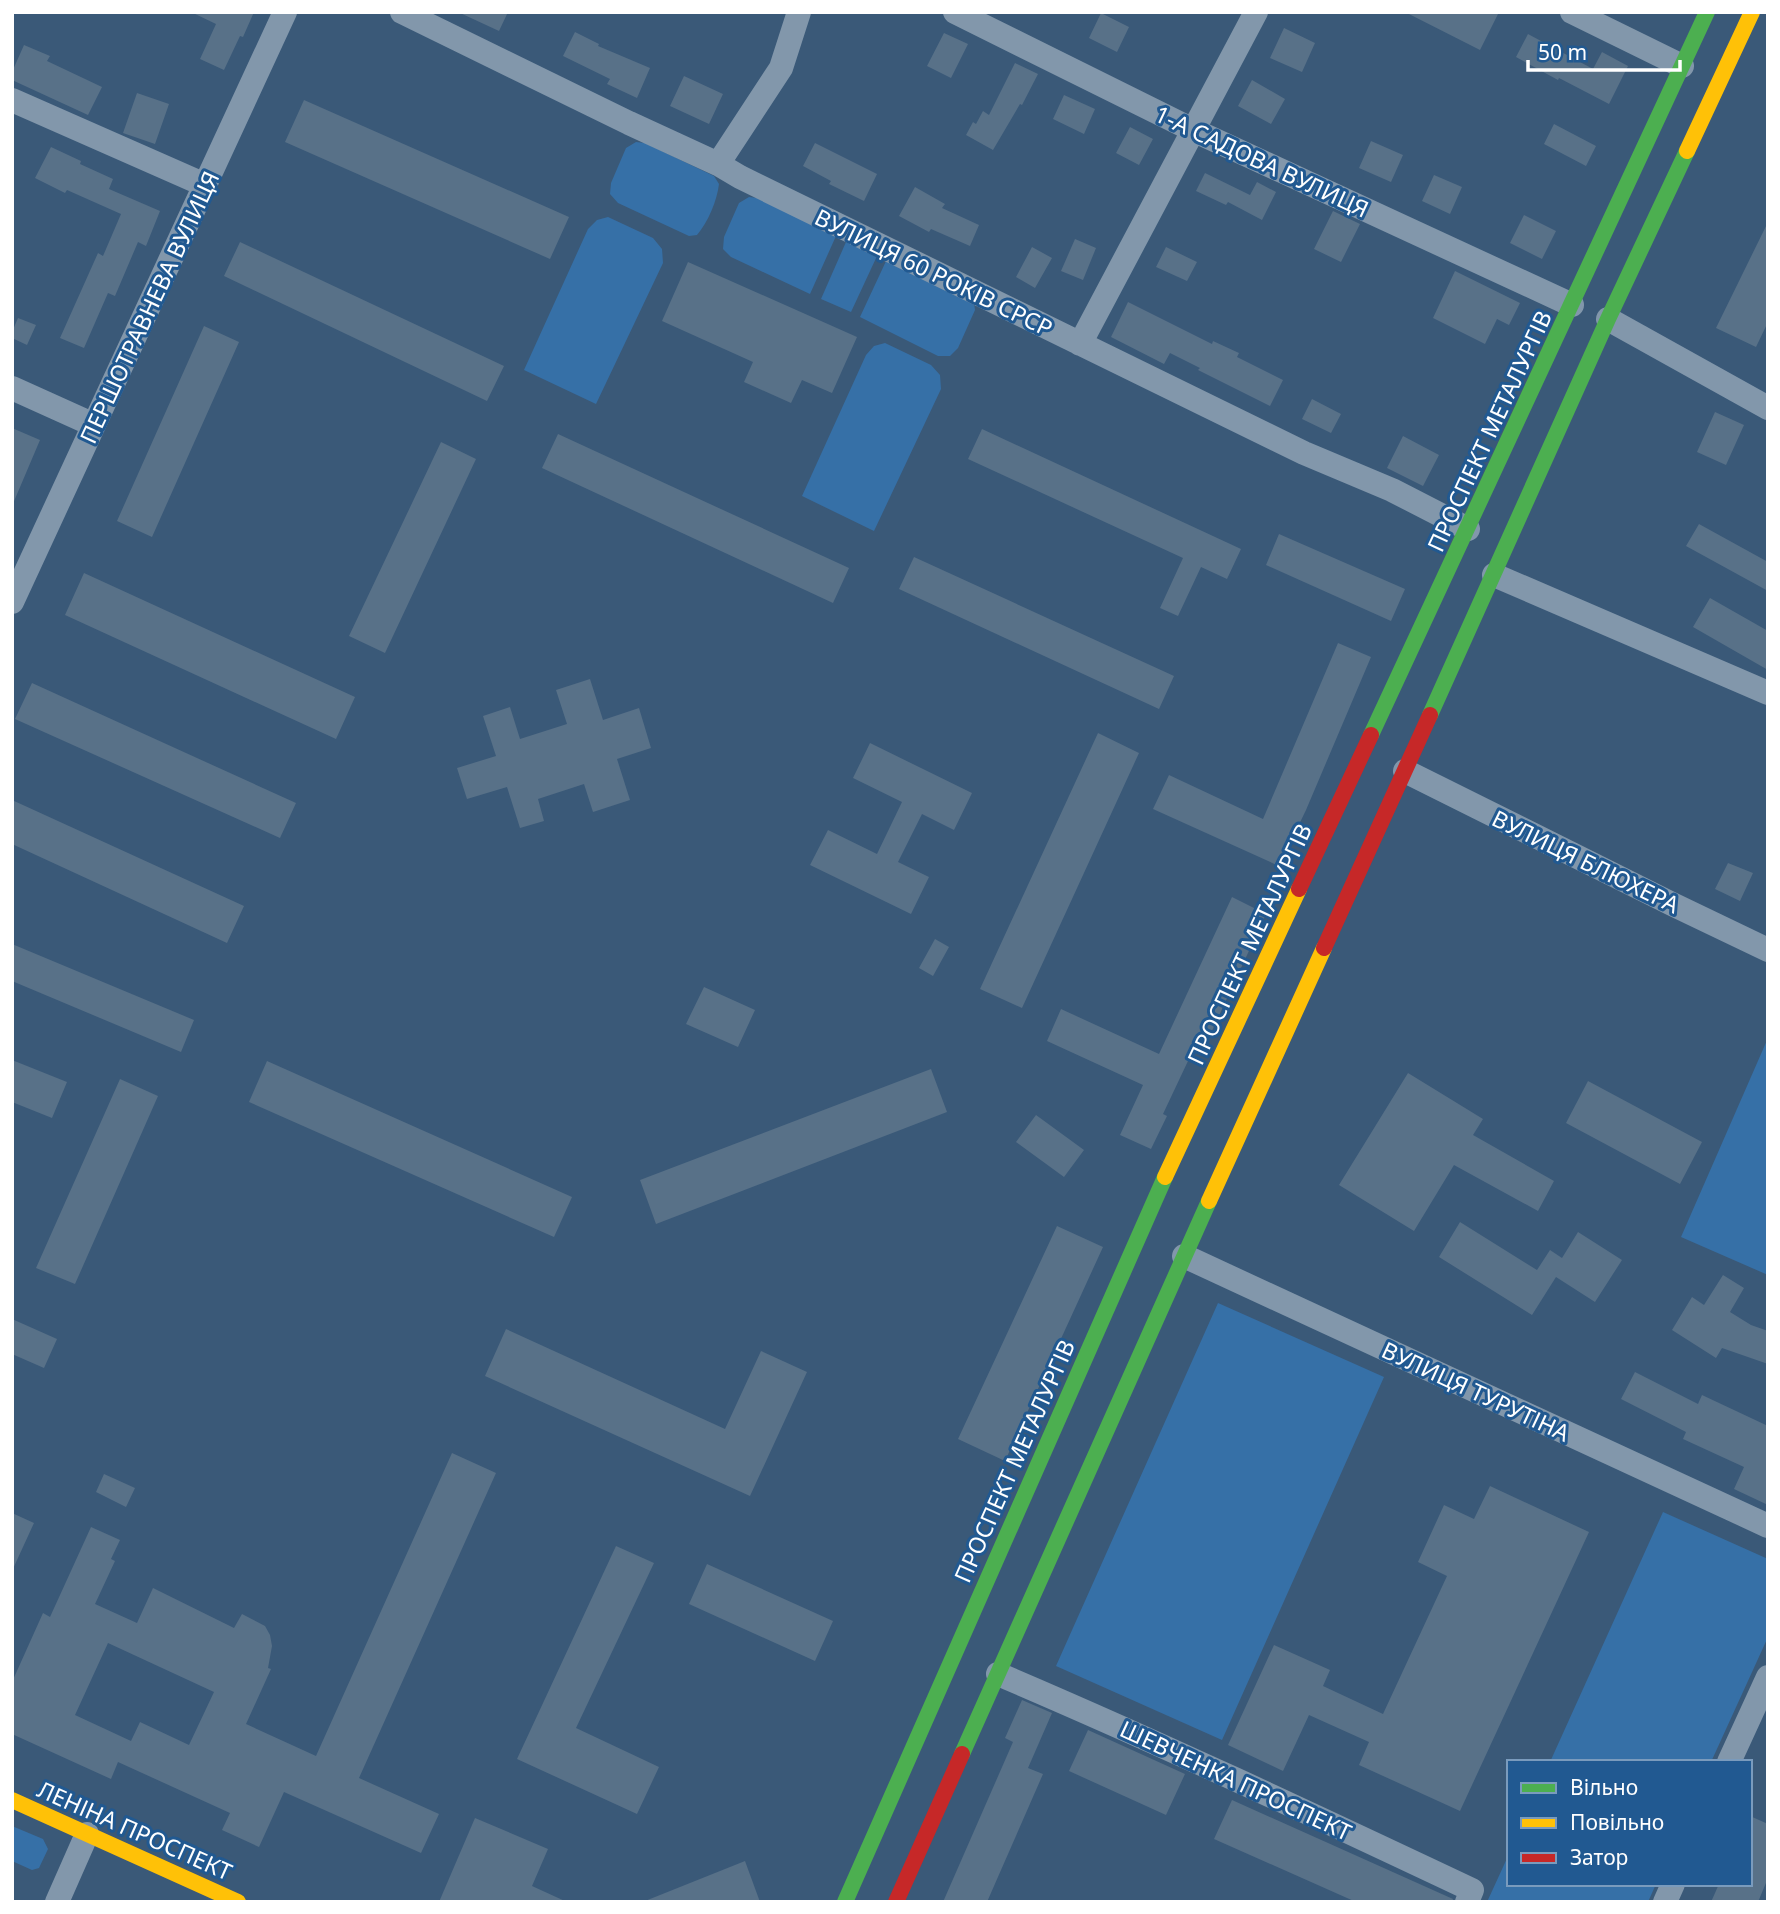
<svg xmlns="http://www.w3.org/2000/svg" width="1780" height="1914" viewBox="0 0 1780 1914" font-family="'Noto Sans',sans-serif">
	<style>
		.green { fill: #3670a7 }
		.building { fill: #587188; fill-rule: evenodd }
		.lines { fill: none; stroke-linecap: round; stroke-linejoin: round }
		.street { stroke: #8297ab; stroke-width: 24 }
		.fast { stroke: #4caf50; stroke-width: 16 }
		.slow { stroke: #ffc107; stroke-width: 16 }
		.jam { stroke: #c62828; stroke-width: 16 }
		.labels { text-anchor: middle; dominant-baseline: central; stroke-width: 6; stroke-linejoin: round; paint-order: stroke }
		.street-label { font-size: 23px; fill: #fff; stroke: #215991 }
	</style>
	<rect width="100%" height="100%" fill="#3a5978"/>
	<!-- green -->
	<path class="green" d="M636,142l9,1 69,33 5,8c-2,17 -11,38 -22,51l-8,1 -71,-33 -8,-9 1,-11 15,-35z
		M749,197l9,1 78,38 -26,58 -79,-37 -8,-8 1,-12 15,-34z
		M608,217l45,21 9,11 1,14 -67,141 -72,-34 64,-141 9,-9z
		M846,242l31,14 -26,56 -30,-13z
		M887,259l87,44 1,7 -17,38 -8,8h-12l-78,-39z
		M885,343l46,22 9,10 1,14 -67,142 -72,-35 64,-141 8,-9z
		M1768,1038v237l-87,-38z
		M1218,1303l166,74 -162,363 -166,-74z
		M1663,1512l105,47v78l-57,125h-161z
		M12,1826l31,13 5,10 -9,19 -7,2 -20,-9z
		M1509,1854v30h147l-8,18h-161z"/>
	<!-- building -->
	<path class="building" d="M191,12h63l-11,25 -3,-1 -16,34 -24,-11 16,-35z
		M458,12h50l-9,19z
		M1405,12h94l-19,38z
		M1101,13l28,14 -12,25 -28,-14z
		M1284,28l31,15 -13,29 -32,-14z
		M575,32l24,12 -1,2 52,22 -13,30 -30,-14 3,-5 -47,-23z
		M944,33l24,11 -17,34 -24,-12z
		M1528,34l65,35 9,-17 26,14 -19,38 -50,-26 -1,2 -42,-23z
		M24,45l26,11 -3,5 55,26 -14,28 -76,-35v-8z
		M1015,63l23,11 -16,31 -2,-1 -27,46 -27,-15 7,-13 3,2 7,-13 6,4z
		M684,76l39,18 -14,30 -39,-18z
		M1252,80l33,19 -14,25 -33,-18z
		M137,93l32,11 -14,40 -32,-11z
		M1064,95l31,14 -11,25 -31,-15z
		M304,100l265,117 -19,42 -265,-117z
		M1554,124l42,22 -10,20 -42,-22z
		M1130,127l23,12 -14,26 -23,-12z
		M1371,141l32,14 -12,27 -32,-14z
		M815,143l62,31 -13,27 -35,-17 2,-3 -28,-15z
		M51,147l30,14 -1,3 33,15 -4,10 51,22 -14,35 -8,-4 -23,54 -7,-3 -24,55 -24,-10 38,-85 5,3 18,-42 -54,-24 -2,3 -30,-15z
		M1205,173l45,22 7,-13 19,10 -14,28 -34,-18 -2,3 -30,-14z
		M1434,175l28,12 -12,27 -28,-13z
		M915,187l30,17 -3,4 37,17 -9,21 -39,-17 -2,3 -30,-16z
		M1333,211l27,13 -19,38 -27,-13z
		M1524,215l32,16 -14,28 -32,-16z
		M1768,222v100l-12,25 -40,-19z
		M1075,239l21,9 -13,32 -22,-9z
		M240,242l264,124 -17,35 -263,-125z
		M1032,247l20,11 -17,30 -19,-11z
		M1166,247l31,15 -10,19 -31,-14z
		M688,262l169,75 -25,56 -30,-13 -11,23 -47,-21 9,-20 -91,-41z
		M1455,271l65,32 -11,22 -12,-6 -12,25 -52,-26z
		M1128,302l84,42 1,-3 26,12 -2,4 46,23 -13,26 -72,-36 2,-2 -30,-15 -6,11 -53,-27z
		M18,318l18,7 -9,20 -15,-7v-6z
		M204,326l35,16 -87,195 -35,-16z
		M1312,399l29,15 -10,19 -29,-14z
		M1715,412l29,13 -18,40 -29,-13z
		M12,428l28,12 -28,66z
		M982,429l259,120 -14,30 -26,-12 -23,49 -18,-8 23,-50 -215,-99z
		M558,434l291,134 -16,35 -291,-135z
		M1403,436l36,19 -16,31 -36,-18z
		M441,442l35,17 -91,194 -36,-17z
		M1699,524l69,38v29l-82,-45z
		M1279,534l126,55 -14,32 -125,-56z
		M914,557l260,119 -15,33 -260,-120z
		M84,573l271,124 -19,42 -271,-124z
		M1710,598l58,33v39l-75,-43z
		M1338,643l33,14 -65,153 -27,56 -126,-57 16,-34 94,44z
		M590,679l13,41 36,-12 12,40 -34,11 13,41 -37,12 -9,-28 -46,15 6,22 -24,7 -13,-41 -40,12 -10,-31 39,-12 -13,-40 27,-9 10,32 47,-15 -11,-34z
		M32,683l264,120 -16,35 -265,-119z
		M1098,733l41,20 -117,255 -42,-19z
		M870,743l102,50 -18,37 -32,-16 -24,48 31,15 -18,37 -101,-49 18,-35 49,24 25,-52 -49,-24z
		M12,800l232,106 -17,37 -215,-99z
		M1728,863l25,10 -13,28 -25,-12z
		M1232,897l34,17 -62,134 -8,-4 -33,70 4,2 -16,33 -31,-14 23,-50 -96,-44 14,-32 98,45z
		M935,939l14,8 -16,29 -14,-8z
		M12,944l182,76 -13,32 -169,-71z
		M704,987l51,23 -17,37 -52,-23z
		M12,1060l55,22 -15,36 -40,-16z
		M267,1061l305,136 -18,40 -305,-135z
		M931,1069l16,43 -291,112 -16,-44z
		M1408,1073l75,46 -10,16 81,46 -16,30 -84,-46 -40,66 -75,-46z
		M120,1079l38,17 -83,188 -39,-16z
		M1588,1081l114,61 -22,42 -114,-61z
		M1036,1115l48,35 -20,27 -48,-35z
		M1460,1222l77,48 13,-20 12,8 16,-26 44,28 -27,42 -39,-25 -24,38 -93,-58z
		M1057,1226l46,21 -98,214 -47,-22z
		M1723,1275l21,13 -14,24 21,13 17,6v33l-46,-16 -6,10 -44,-28 20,-33 12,8z
		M12,1319l45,20 -13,29 -32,-14z
		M506,1329l219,100 36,-78 46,21 -57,124 -265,-120z
		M1635,1372l63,32 4,-9 66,31v79l-34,-16 10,-22 -61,-28 3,-7 -65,-33z
		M452,1453l44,20 -137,305 80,36 -18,39 -137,-61 -25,55 -37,-17 8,-17 -112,-51 -7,17 -99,-45v-52l31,-69 7,4 41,-90 29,13 -9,19 4,2 -20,43 42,19 16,-35 81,40 8,-14 23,12 5,9 2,11 -4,22 3,1 -25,55 70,32zM108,1643l106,49 -25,53 -49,-23 -9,19 -56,-26z
		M104,1474l31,14 -9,19 -30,-15z
		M1490,1486l99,46 -129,279 -101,-46 10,-23 -60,-27 -26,56 -55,-26 46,-100 56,25 -7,16 60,28 64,-138 -29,-14 26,-57 30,14z
		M12,1513l22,10 -22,48z
		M616,1546l38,17 -78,165 83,39 -22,47 -120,-55z
		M707,1564l126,57 -18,40 -126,-57z
		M1022,1700l30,13 -24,55 15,6 -56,128h-44l70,-160 -8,-4z
		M1088,1730l97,44 -19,41 -97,-44z
		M1232,1800l221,99 -1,3h-96l-142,-63z
		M1750,1816l18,8v54l-10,24h-47l8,-18h31z
		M475,1818l73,31 -16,37 35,16h-128z
		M745,1861l15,41h-115v-1z"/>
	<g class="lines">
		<!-- street -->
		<path class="street" d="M402,12l227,111 89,41 22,13 564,276 88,37 76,39
			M955,12l238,118 379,175
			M1572,12l110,54
			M12,100l193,85
			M718,164l63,-96 18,-56
			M1608,319l160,89
			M1080,344l176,-332
			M12,388l82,37
			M1494,575l274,118
			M12,602l273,-590
			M1405,771l267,133 96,46
			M1184,1256l584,270
			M998,1674c160,68 317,142 474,216l-5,12
			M1729,1762l39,-85
			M57,1902l30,-68
			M1665,1902l8,-18"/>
		<!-- fast -->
		<path class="fast" d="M1430,715l178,-396 79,-168
			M1371,735l336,-723
			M962,1754l247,-553
			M845,1902l320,-725"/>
		<!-- slow -->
		<path class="slow" d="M1687,151l65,-139
			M1165,1177l134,-288
			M1209,1201l115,-253
			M12,1800l226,102"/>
		<!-- jam -->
		<path class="jam" d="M1299,889l72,-154
			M1324,948l106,-233
			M896,1902l66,-148"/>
	</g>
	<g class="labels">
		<!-- street labels -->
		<g class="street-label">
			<text transform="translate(1262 161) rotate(25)">1-А САДОВА ВУЛИЦЯ</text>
			<text transform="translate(934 272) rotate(26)">ВУЛИЦЯ 60 РОКІВ СРСР</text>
			<text transform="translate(149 307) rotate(-65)">ПЕРШОТРАВНЕВА ВУЛИЦЯ</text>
			<text transform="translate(1489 431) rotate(-65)">ПРОСПЕКТ МЕТАЛУРГІВ</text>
			<text transform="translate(1586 861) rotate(26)">ВУЛИЦЯ БЛЮХЕРА</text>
			<text transform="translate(1249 944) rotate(-65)">ПРОСПЕКТ МЕТАЛУРГІВ</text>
			<text transform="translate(1476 1391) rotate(25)">ВУЛИЦЯ ТУРУТІНА</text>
			<text transform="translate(1014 1461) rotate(-66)">ПРОСПЕКТ МЕТАЛУРГІВ</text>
			<text transform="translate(1236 1780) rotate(25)">ШЕВЧЕНКА ПРОСПЕКТ</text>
			<text transform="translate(135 1830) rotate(24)">ЛЕНІНА ПРОСПЕКТ</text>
		</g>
	</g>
	<!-- border -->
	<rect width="1780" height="1914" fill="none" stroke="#ffffff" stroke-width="28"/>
	<!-- legend -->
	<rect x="1507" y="1760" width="245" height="126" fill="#215991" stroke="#7a9bbd" stroke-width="2"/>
	<rect x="1521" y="1783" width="35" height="10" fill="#4caf50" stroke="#7a9bbd" stroke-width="2"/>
	<text x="1570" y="1795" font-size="21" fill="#ffffff">Вільно</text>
	<rect x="1521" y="1818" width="35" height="10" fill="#ffc107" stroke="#7a9bbd" stroke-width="2"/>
	<text x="1570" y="1830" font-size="21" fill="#ffffff">Повільно</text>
	<rect x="1521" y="1853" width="35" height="10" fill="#c62828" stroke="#7a9bbd" stroke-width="2"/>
	<text x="1570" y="1865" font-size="21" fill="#ffffff">Затор</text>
	<!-- scale -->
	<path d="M1528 60v10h152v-10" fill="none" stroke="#ffffff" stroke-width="3.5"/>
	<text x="1538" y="60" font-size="21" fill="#ffffff" stroke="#215991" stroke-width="5" paint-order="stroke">50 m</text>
</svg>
